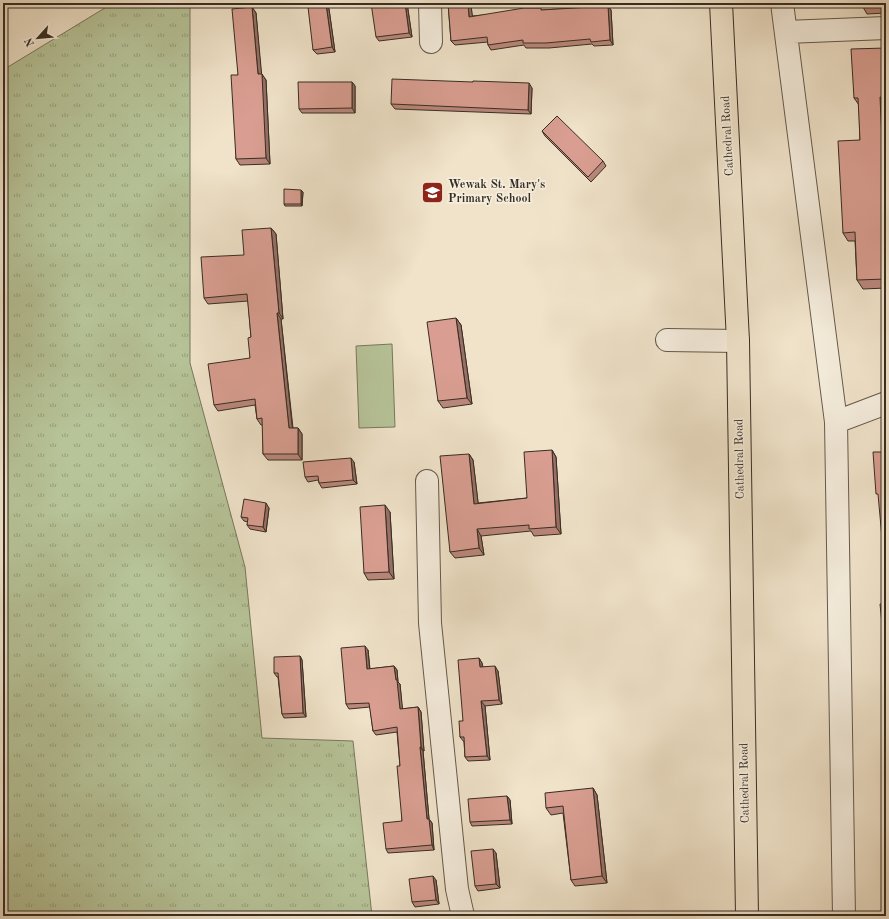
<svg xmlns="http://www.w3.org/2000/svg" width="889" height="919" viewBox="0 0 889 919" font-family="'Old Standard TT',serif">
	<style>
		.grass { fill: url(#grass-tufts); stroke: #77785e }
		.pitch { fill: #b7c499; stroke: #77785e }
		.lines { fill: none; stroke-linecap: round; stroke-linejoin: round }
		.minor-casing { stroke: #655a4d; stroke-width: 24 }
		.major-casing { stroke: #372d23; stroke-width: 24 }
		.minor { stroke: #f5eddd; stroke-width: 22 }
		.major { stroke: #f0e3ca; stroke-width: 22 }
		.wall { fill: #bb887d; stroke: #372d23 }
		.shaded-wall { fill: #986f66; stroke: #372d23 }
		.building { fill: #d99e91; stroke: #372d23 }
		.labels { text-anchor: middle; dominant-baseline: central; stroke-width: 3.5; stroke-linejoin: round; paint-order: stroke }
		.street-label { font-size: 12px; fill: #372d23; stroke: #f5eddd }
		.poi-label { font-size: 12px; font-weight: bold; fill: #372d23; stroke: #f5eddd; text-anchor: start }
	</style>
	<defs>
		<pattern id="grass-tufts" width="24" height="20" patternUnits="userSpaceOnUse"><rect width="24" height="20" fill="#b7c499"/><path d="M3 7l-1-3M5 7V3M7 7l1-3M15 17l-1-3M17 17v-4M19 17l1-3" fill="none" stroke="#96a07c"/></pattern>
	</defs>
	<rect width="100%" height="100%" fill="#f0e3ca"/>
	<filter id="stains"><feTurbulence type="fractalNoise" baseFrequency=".005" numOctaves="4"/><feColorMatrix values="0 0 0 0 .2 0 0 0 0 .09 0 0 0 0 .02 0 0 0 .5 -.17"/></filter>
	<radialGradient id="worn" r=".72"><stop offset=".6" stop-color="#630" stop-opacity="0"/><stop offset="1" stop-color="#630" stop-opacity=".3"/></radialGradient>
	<!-- grass -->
	<path class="grass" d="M113,3h77v360l55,204 17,171 91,3 19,175h-369v-846z"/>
	<!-- pitch -->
	<path class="pitch" d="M392,344l3,83 -36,1 -3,-82z"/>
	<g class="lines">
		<defs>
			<path id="minor" d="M430,3l1,39
				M782,3l54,419 8,494
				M786,32l100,-4
				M667,340l71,1
				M836,422l50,-19
				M427,481l3,142 27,266 6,27"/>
			<path id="major" d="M721,3l17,338 9,575"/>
		</defs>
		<!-- minor casing -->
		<use href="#minor" class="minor-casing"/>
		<!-- major casing -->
		<use href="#major" class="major-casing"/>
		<!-- minor -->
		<use href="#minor" class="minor"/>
		<!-- major -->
		<use href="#major" class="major"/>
	</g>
	<!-- wall -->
	<path class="wall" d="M407,3l5,34 -33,4 -3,-4z
		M448,3h21l2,2 1,11 70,-6 66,-4 3,4 2,35 -19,1 -2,-2 -43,4h-23l-2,-3 -33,5 -3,-5v-3l-33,3 -4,-4z
		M886,3v10l-19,1 -4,-7z
		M326,4l3,5 6,43 -18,2 -4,-4z
		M252,7l4,6 5,61 5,6 4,84 -30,1 -4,-6 2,-84z
		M886,48v240l-23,1 -6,-9 -2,-39h-7l-5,-8 17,-93 -1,-35 -5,-7z
		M352,82l3,4v27h-53l-3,-4z
		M473,82l59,6 -1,26 -136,-5 -4,-5z
		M542,131l61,30 3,5 -15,16 -46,-46z
		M303,192l-1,14h-17l-1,-2z
		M271,228l5,6 7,85h-2l12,109h5l4,6v26h-34l-5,-6v-29h-2l-4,-6 -2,-14 -37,6 -4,-6 36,-47 1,-21 -3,-36 -40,3 -4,-6 40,-43z
		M456,318l5,7 11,79 -29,4 -5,-7z
		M552,450l4,7 5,77 -27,2 -3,-5 -50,5 3,19 -29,3 -5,-6 19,-98 4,6 5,43 49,-5z
		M354,462l3,22 -35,4 -3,-5 -1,-3 -10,2 -3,-5z
		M269,508l-3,24 -16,-3 -3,-4 1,-3 -4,-1 -3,-4z
		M390,512l4,67 -26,1 -4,-7z
		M368,650l2,19 24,-3 3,4 1,12 2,2 2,25 16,-2 3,5 3,39h-1l6,68 3,4 2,27 -46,3 -2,-4 16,-28 -2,-55 -3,-34 -21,3 -3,-4 -3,-24 -21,2 -3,-5z
		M300,656l2,4 4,57 -22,1 -2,-4 -4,-37h-1l-3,-4z
		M479,658l3,5 1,4 15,4 4,33 -17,2 5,54 -22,1 -3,-4 -1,-15 -4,-5 3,-16z
		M593,788l4,7 10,88 -32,3 -4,-6 -8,-67 -12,2 -5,-7z
		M507,796l3,4 2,24 -40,2 -2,-4z
		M496,853l4,35 -22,3 -3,-5z
		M436,880l3,24 -24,3 -3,-5z"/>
	<!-- shaded-wall -->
	<path class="shaded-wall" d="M405,3h2l5,34 -3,-4z
		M468,3h1l2,2 2,16 -4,-4z
		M326,4l3,5 6,43 -3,-5z
		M608,6l3,4 2,35 -3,-5z
		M252,7l4,6 6,65v-4l4,6 4,84 -4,-6 -8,-84z
		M352,82l3,4v27l-3,-5z
		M529,83l3,5 -1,26 -3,-4z
		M880,97l6,8v40l-4,-5z
		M301,190l2,2 -1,14 -1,-2z
		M271,228l5,6 7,85 -4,-6z
		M277,313l4,6 12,115 -4,-6z
		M456,318l5,7 11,79 -5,-6z
		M298,428l4,6v26l-4,-6z
		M552,450l4,7 5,77 -5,-7z
		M469,454l4,6 6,50 -5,-6z
		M351,458l3,4 3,22 -4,-4z
		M266,503l3,5 -3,24 -3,-5z
		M385,505l5,7 4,67 -5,-7z
		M477,529l4,7 3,19 -5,-7z
		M365,646l3,4 2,23 -3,-4z
		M300,656l2,4 4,57 -3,-4z
		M479,658l3,5 1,9 -3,-5z
		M394,666l3,4 1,12 2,2 3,29 -3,-4z
		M495,666l3,5 4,33 -3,-4z
		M481,701l4,5 5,54 -3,-4z
		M418,707l3,5 3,39 -3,-4z
		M420,747l3,4 6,68 3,4 2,27 -2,-5 -5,-26z
		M593,788l4,7 10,88 -5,-7z
		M507,796l3,4 2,24 -2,-4z
		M493,849l3,4 4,35 -4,-4z
		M433,876l3,4 3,24 -3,-4z"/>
	<!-- building -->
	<path class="building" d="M371,3h34l4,30 -33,4z
		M448,3h20l1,14 55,-9h17v2l67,-4 2,34 -19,2 -1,-3 -44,4h-23v-3l-35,5 -1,-8 -36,4z
		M862,3h24v3l-23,1z
		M326,4l6,43 -19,3 -5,-43z
		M252,7l6,67h4l4,84 -30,1 -5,-84h7l-6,-66z
		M886,48v49h-6l2,43 4,-1v140l-29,1 -2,-48 -12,1 -5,-92 22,-1 -2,-42h-4l-3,-49z
		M392,79l81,3v-1l56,2 -1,27 -137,-6z
		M298,82h54v26l-53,1z
		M557,116l46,45 -15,16 -46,-46z
		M284,189l17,1v14h-17z
		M271,228l8,85h-2l12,115h9v26h-35l-1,-36 -5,1 -2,-20 -41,6 -6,-41 42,-6 -2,-20 3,-1 -4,-43 -43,4 -3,-41 43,-2 -2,-25z
		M456,318l11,80 -29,3 -11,-79z
		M886,432v150l-8,-88h-2l-3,-42h10l-1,-19z
		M552,450l4,77 -27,2v-4l-52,4 2,19 -29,4 -10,-96 29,-2 5,50 53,-6 -3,-46z
		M351,458l2,22 -34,3 -1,-7 -13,1 -2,-15z
		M244,499l22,4 -3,24 -16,-2 1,-7 -7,-1z
		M385,505l4,67 -25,1 -4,-66z
		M880,604h6v60z
		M365,646l2,23 27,-3 2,14h1l3,29 18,-2 3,40h-1l7,72h2l3,26 -46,4 -3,-26 19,-2 -5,-55h3l-3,-39 -24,4 -4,-28 -23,1 -5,-56z
		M300,656l3,57 -21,1 -4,-41h-4v-16z
		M479,658l1,9 15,-1 4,34 -18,1 6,55 -22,1 -1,-20h-4l-1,-16h4l-5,-61z
		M593,788l9,88 -31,4 -8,-74 -17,2 -1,-15z
		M507,796l3,24 -40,2 -2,-23z
		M493,849l3,35 -21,2 -4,-35z
		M433,876l3,24 -24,2 -3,-23z"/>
	<!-- icons -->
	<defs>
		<symbol id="school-square" viewBox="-11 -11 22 22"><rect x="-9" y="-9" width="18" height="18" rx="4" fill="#8f2418" stroke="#f5eddd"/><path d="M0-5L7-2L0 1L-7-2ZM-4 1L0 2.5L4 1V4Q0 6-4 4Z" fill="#fff"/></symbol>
	</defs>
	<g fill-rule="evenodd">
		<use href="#school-square" x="420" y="180" width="25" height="25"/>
	</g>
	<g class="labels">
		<!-- street labels -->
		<g class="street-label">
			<text transform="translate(728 136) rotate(-93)">Cathedral Road</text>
			<text transform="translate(740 459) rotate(-91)">Cathedral Road</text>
			<text transform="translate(745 783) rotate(-91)">Cathedral Road</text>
		</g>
		<!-- poi labels -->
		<g class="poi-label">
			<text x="448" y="185">Wewak St. Mary's<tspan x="448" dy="14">Primary School</tspan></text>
		</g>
	</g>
	<!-- margin -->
	<rect width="889" height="919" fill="none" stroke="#f0e3ca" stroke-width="16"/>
	<rect x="4" y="4" width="881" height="911" fill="none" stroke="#372d23" stroke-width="2"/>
	<rect x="8" y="8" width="873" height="903" fill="none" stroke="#372d23"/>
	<!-- north arrow -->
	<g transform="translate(38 38) rotate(243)" stroke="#f5eddd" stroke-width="3" paint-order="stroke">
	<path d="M0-3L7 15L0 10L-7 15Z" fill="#372d23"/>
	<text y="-6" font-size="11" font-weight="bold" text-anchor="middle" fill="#372d23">N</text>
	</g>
	<rect width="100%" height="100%" filter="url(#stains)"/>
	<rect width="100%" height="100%" fill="url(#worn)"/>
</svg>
